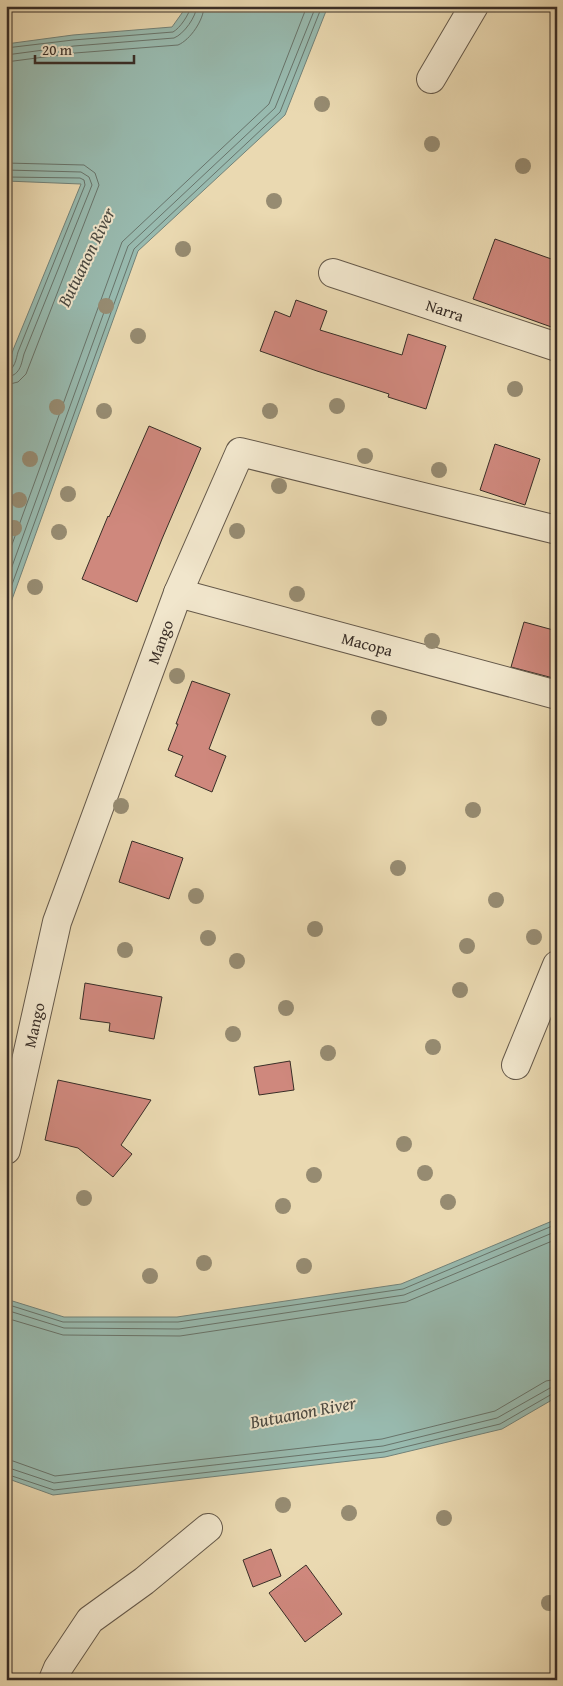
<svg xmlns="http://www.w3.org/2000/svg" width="563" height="1686" viewBox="0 0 563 1686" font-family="'Gentium Book Plus',serif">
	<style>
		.water { fill: #98baaf; stroke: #728279 }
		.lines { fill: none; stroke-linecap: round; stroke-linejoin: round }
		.shore { stroke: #68746b; stroke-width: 1 }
		.building { fill: #cf887d; stroke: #392e27 }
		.minor-casing { stroke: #65594a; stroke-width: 30 }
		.minor { stroke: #f1e6cc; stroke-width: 28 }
		.tree { fill: #968b71 }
		.labels { text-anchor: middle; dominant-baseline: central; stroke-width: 4; stroke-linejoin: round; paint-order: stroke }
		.street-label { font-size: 16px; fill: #392e27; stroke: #f1e6cc }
		.water-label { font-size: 18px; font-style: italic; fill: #4c4a42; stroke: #f1e6cc }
	</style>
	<rect width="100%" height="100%" fill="#ead9b1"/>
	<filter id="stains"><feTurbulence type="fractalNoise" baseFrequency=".004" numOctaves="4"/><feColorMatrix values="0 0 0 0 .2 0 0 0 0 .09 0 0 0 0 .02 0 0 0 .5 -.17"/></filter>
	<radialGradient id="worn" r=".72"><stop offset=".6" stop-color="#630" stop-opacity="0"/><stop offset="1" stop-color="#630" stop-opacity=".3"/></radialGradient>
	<!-- water -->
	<path class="water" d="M187,6h141l-43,109 -147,136 -132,365v-243l7,-23 68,-166 -75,-3v-137l67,-9 99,-8z
		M557,1219v178l-55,32 -117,28 -332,38 -47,-17v-179l58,18h113l224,-33z"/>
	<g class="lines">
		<!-- shore -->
		<path class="shore" d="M6,48l67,-8 100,-8c7,-4 16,-17 18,-26
			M6,55l68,-9 100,-8c10,-4 22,-21 23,-32
			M6,62l69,-9 103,-8c12,-5 26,-25 26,-39
			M6,163l78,2 11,8 4,12 -73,189 -8,8 -12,3
			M6,170l75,2 8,5 3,8 -68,169c-3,11 -4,22 -18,23
			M6,177l74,1 4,2 1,5 -67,167c-2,7 -3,18 -12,19
			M6,561l116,-319 147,-138 38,-98
			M6,583l122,-337 147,-138 41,-102
			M6,601l128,-352 146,-137 42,-106
			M6,1304l57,18h115l225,-33 154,-65
			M6,1310l58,18 115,1 225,-34 153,-64
			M6,1318l57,17 117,1 226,-34 151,-63
			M6,1460l7,1 42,15 327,-37 113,-28 51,-30 11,-2
			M6,1467l48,16 329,-37 114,-28 53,-30 7,-1
			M6,1474l48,16 330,-38 116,-28 52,-30 5,-1"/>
	</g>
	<!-- building -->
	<path class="building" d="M495,239l62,22v68l-84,-30z
		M296,300l31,11 -7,19 82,25 6,-21 38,12 -20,63 -38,-12 1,-3 -72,-23 -57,-20 15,-40 15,6z
		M149,426l52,22 -39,91 -25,63 -55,-23 26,-63 1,1z
		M495,444l45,15 -15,46 -45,-15z
		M524,622l33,9v48l-46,-12z
		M192,681l38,13 -21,55 17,7 -14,36 -37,-16 8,-20 -15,-6 10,-26h-2z
		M132,841l51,17 -14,41 -50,-17z
		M85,983l77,14 -8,42 -45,-8 1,-8 -30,-4z
		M290,1061l4,29 -35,5 -5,-28z
		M58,1080l93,20 -30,45 11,9 -19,23 -35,-29 -33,-8z
		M271,1549l10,27 -28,11 -10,-27z
		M306,1565l36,49 -37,28 -36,-49z"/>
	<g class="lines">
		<defs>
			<g id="minor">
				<path d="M431,79l43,-73"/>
				<path id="s1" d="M333,273l224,74"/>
				<path id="s2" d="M178,593l379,102"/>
				<path d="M516,1065l41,-100"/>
				<path id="s3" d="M6,1150l51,-228 121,-329 62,-141 317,78"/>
				<path d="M53,1680l5,-12 32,-48 54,-39 64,-53"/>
			</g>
		</defs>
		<!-- minor casing -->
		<use href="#minor" class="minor-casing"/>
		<!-- minor -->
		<use href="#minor" class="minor"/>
	</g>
	<!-- trees -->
	<g class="tree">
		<circle cx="322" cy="104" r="8"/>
		<circle cx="432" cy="144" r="8"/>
		<circle cx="523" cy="166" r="8"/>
		<circle cx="274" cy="201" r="8"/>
		<circle cx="183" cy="249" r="8"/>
		<circle cx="106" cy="306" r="8"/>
		<circle cx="138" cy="336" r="8"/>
		<circle cx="515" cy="389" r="8"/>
		<circle cx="337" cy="406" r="8"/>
		<circle cx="57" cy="407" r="8"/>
		<circle cx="104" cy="411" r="8"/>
		<circle cx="270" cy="411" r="8"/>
		<circle cx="365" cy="456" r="8"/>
		<circle cx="30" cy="459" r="8"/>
		<circle cx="439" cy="470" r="8"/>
		<circle cx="279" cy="486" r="8"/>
		<circle cx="68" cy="494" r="8"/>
		<circle cx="19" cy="500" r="8"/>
		<circle cx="14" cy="528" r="8"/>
		<circle cx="237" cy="531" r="8"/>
		<circle cx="59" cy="532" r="8"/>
		<circle cx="35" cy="587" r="8"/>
		<circle cx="297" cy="594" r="8"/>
		<circle cx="432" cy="641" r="8"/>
		<circle cx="177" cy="676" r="8"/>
		<circle cx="379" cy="718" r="8"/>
		<circle cx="121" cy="806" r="8"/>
		<circle cx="473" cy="810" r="8"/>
		<circle cx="398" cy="868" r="8"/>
		<circle cx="196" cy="896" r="8"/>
		<circle cx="496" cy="900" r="8"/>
		<circle cx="315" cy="929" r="8"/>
		<circle cx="534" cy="937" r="8"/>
		<circle cx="208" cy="938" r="8"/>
		<circle cx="467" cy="946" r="8"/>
		<circle cx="125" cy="950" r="8"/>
		<circle cx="237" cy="961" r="8"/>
		<circle cx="460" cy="990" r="8"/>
		<circle cx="286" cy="1008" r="8"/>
		<circle cx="233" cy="1034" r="8"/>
		<circle cx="433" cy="1047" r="8"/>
		<circle cx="328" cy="1053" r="8"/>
		<circle cx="404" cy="1144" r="8"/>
		<circle cx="425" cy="1173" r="8"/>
		<circle cx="314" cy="1175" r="8"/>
		<circle cx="84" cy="1198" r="8"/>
		<circle cx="448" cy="1202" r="8"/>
		<circle cx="283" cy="1206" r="8"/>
		<circle cx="204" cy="1263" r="8"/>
		<circle cx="304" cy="1266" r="8"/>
		<circle cx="150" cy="1276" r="8"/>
		<circle cx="283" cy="1505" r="8"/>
		<circle cx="349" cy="1513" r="8"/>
		<circle cx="444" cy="1518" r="8"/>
		<circle cx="549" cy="1603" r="8"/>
	</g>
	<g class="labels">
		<!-- street labels -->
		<g class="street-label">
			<text stroke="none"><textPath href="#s1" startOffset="118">Narra</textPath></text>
			<text stroke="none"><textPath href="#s3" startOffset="532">Mango</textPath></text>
			<text stroke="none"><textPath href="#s2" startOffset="196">Macopa</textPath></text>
			<text stroke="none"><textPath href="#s3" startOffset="128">Mango</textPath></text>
		</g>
		<!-- water labels -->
		<g class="water-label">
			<text transform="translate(86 257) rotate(-64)">Butuanon River</text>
			<text transform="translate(303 1412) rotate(-11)">Butuanon River</text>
		</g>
	</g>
	<!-- margin -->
	<rect width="563" height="1686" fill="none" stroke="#ead9b1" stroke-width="25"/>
	<rect x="8" y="8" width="548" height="1671" fill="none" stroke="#392e27" stroke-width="2.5"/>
	<rect x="12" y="12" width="538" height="1661" fill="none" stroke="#392e27"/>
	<!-- scale -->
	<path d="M35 55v8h99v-8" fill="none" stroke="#392e27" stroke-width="2.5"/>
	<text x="42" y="55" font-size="15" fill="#392e27" stroke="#f1e6cc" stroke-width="4" paint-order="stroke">20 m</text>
	<rect width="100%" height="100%" filter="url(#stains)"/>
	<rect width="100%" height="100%" fill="url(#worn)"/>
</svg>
